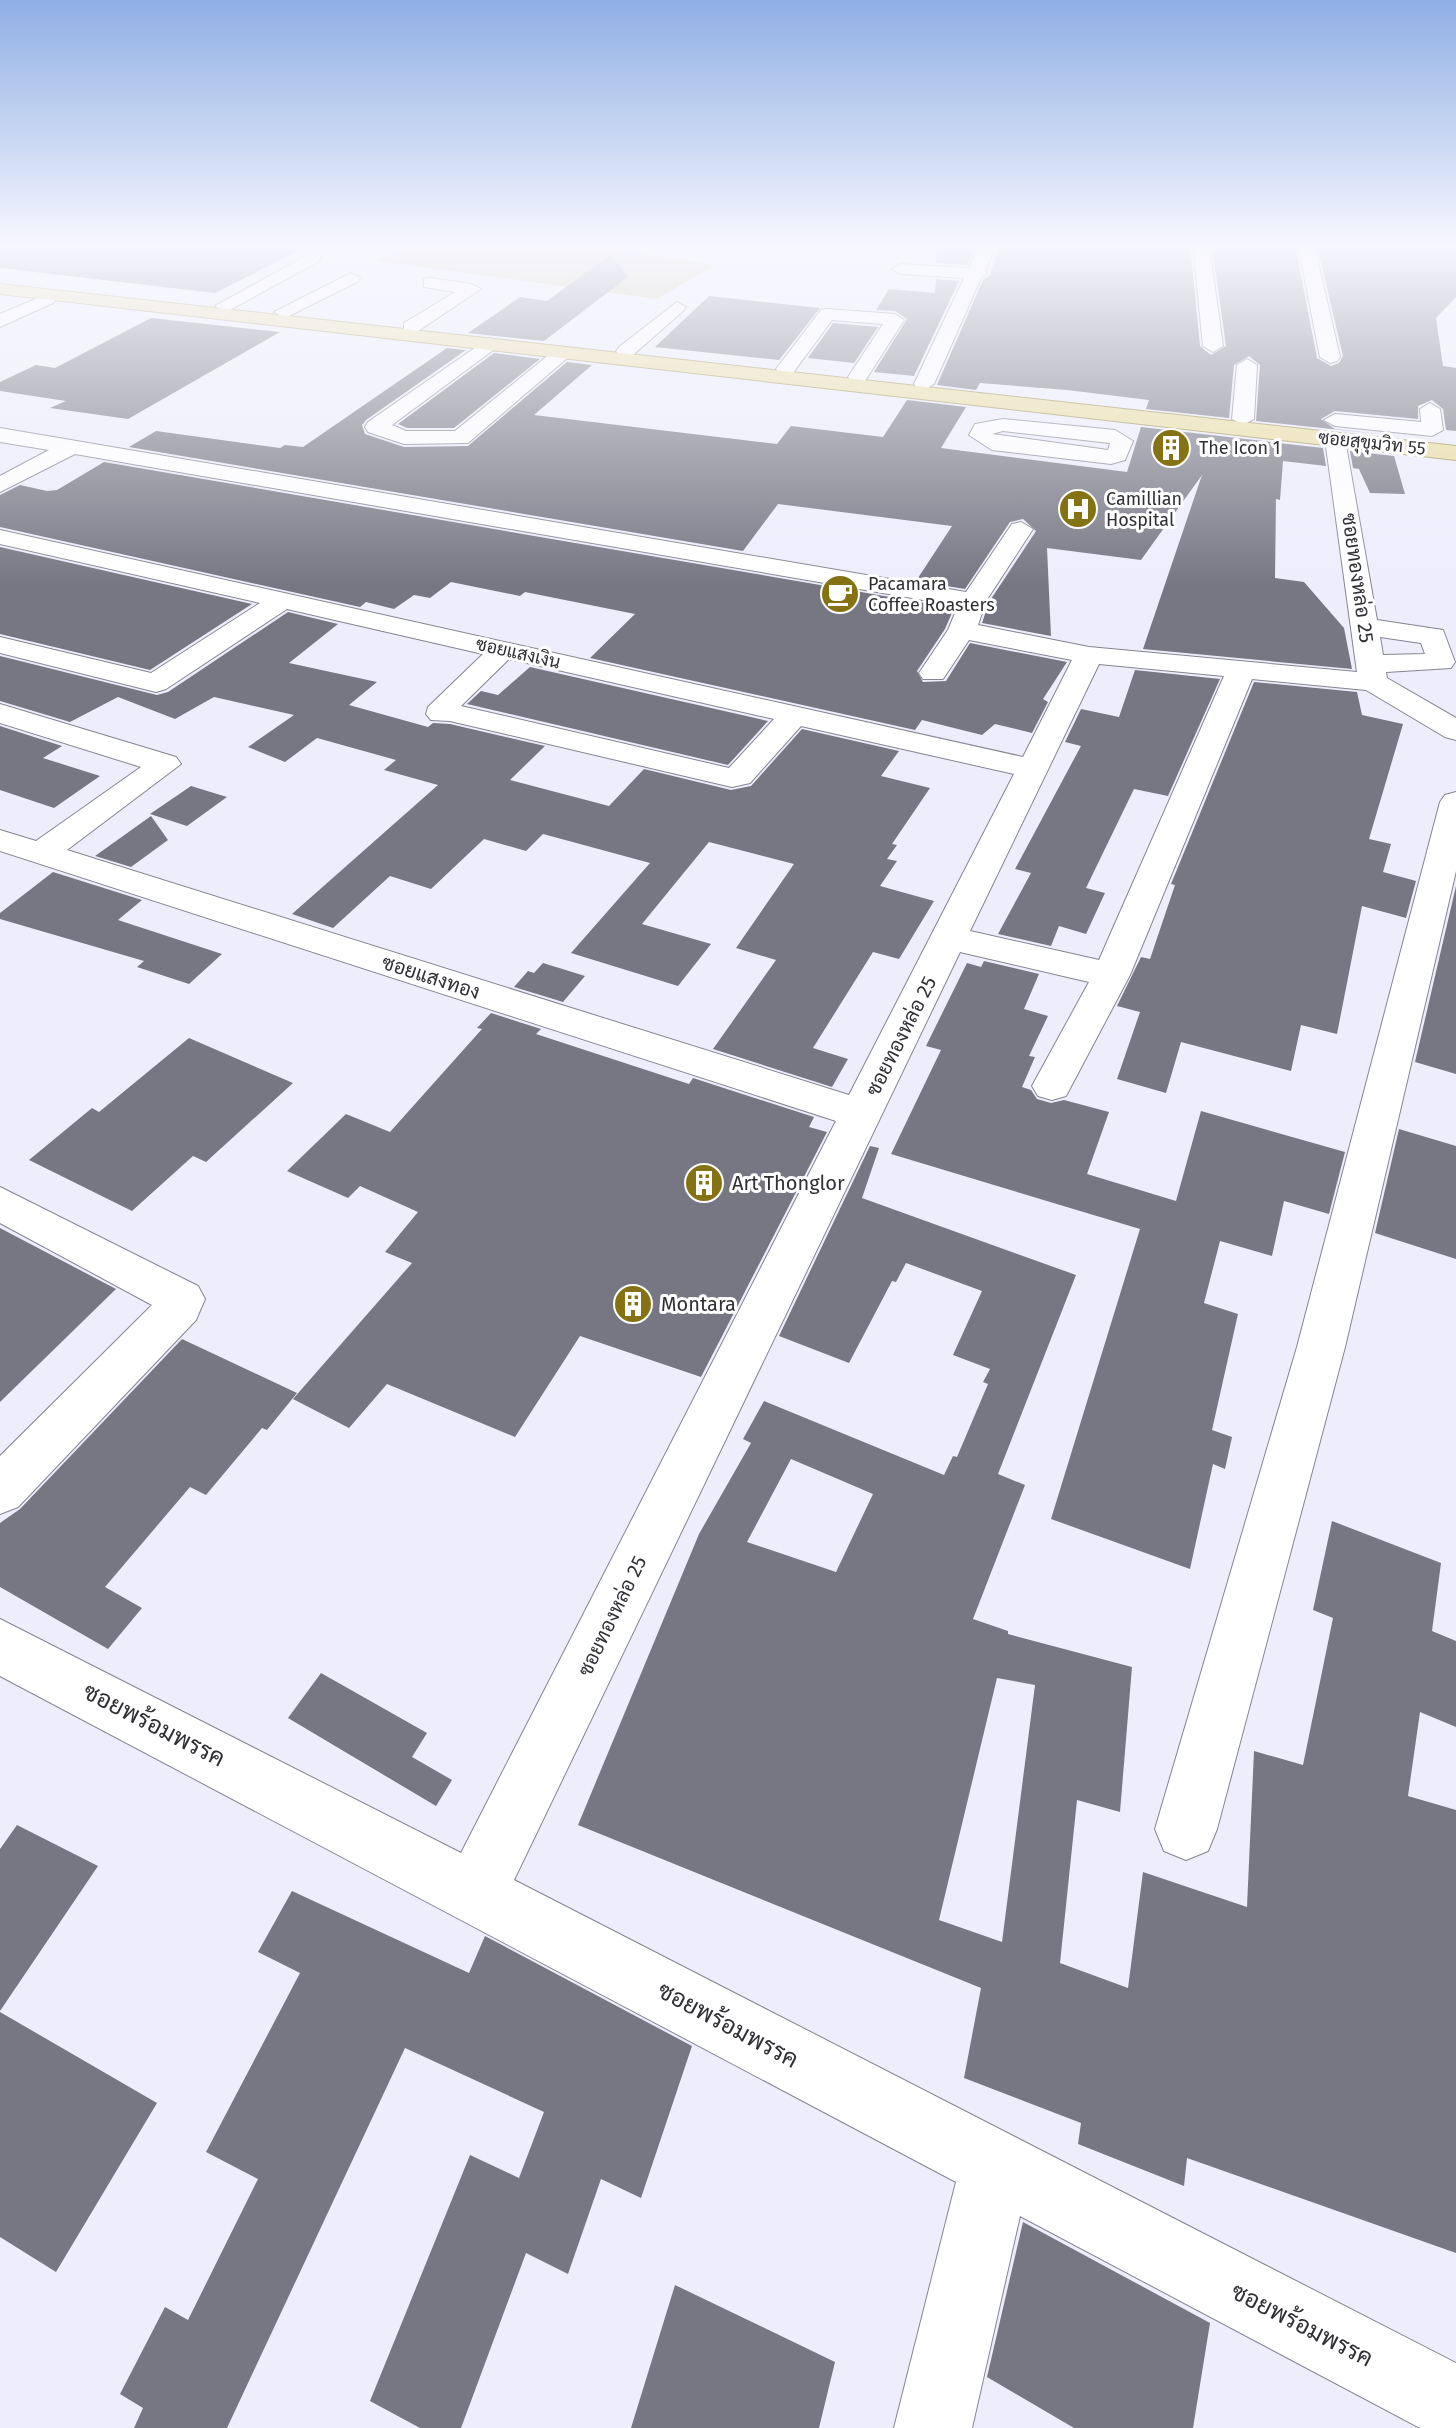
<svg xmlns="http://www.w3.org/2000/svg" width="1456" height="2428" viewBox="0 0 1456 2428" font-family="'Fira Sans',Sarabun,sans-serif">
	<style>
		.green { fill: #cbc197 }
		.building { fill: #777784; fill-rule: evenodd }
		.lines { fill: none; stroke-linecap: round; stroke-linejoin: round }
		.minor-casing { stroke: #858592; stroke-width: 2 }
		.major-casing { stroke: #9f904d; stroke-width: 2 }
		.minor { fill: #fff; fill-rule: evenodd }
		.major { fill: #eadc9c; fill-rule: evenodd }
		.labels { text-anchor: middle; dominant-baseline: central; stroke-width: 6; stroke-linejoin: round; paint-order: stroke }
		.far-street-label { font-size: 18px; fill: #2f2f35; stroke: #fff }
		.far-poi-label { font-size: 18px; fill: #2f2f35; stroke: #fff; text-anchor: start }
		.street-label { font-size: 20px; fill: #2f2f35; stroke: #fff }
		.poi-label { font-size: 20px; fill: #2f2f35; stroke: #fff; text-anchor: start }
		.near-street-label { font-size: 24px; fill: #2f2f35; stroke: #fff }
	</style>
	<rect width="100%" height="100%" fill="#ededfc"/>
	<!-- green -->
	<path class="green" d="M407,245h178l130,20 -58,34 -280,-38z"/>
	<!-- building -->
	<path class="building" d="M0,245h310l-95,48 -215,-25z
		M937,245h40l-10,20 -31,-2z
		M999,245h191l10,101 11,9 15,-9 -14,-101h83l22,113 14,8 8,-3 4,-7 -26,-111h139v52l-20,21 7,48 13,2v63l-10,-1 -3,-21 -11,-9 -14,6v13l-83,-8 -14,8 14,10 53,6 -132,-14 4,-56 -11,-9 -15,9 -5,53 -83,-9 3,-9 -82,-10 -87,-7 -4,7 -39,-5 46,-105 7,-5z
		M611,254l17,23 -84,64 -76,-8 52,-36 27,4z
		M936,279l23,2 -45,95 -40,-4 33,-53 -12,-8 -19,-1 13,-21 46,4z
		M709,296l111,12 -41,52 -124,-13z
		M151,318l129,14 -152,87 -78,-11 16,-7 -66,-10v-9l36,-17 19,3z
		M833,323l45,4 -24,36 -46,-5z
		M447,348l19,2 -100,70 -4,5 3,9 39,13 64,-1 99,-84 25,3 -58,50 243,29 14,-18 92,11 24,-37 59,7 -25,41 186,24 14,-45 182,21 3,18 -43,-5 -3,39 -4,-1 -1,79 29,4 40,46 8,41 -209,-20 59,-174 -61,85 -94,-12 4,88 -69,-13 7,-21 47,-71 -13,-12 -13,3 -45,67 -49,-8 36,-55 -174,-22 -35,47 -614,-104 27,-16 124,17 5,-3 18,2z
		M494,353l46,6 -86,69h-47l-9,-4z
		M1350,451l44,5 11,38 -35,-1 -11,-24 -6,-1z
		M104,462l850,146 -9,21 -28,42 6,11 23,-1 24,-38 97,19 -24,37 5,3 -16,31 -37,-9 -13,11 -60,-15 -7,10 -325,-72 45,-44 -110,-22 -5,4 -69,-14 -21,16 -16,-3 -20,14 -28,-7 -6,5 -360,-80v-32l20,-10 27,6 10,-1z
		M0,547l252,57 -102,66 -150,-36z
		M288,612l50,12 -49,39 88,19 -28,23 79,22 5,-4 17,1 95,22 -35,34 99,26 35,-37 87,21 20,-4 51,-57 97,22 -18,25 49,12 -38,56 5,1 -10,14 10,2 -17,25 54,15 -35,58 -26,-7 -60,96 35,11 -16,28 -119,-38 63,-89 -40,-12 58,-84 -85,-22 -67,82 69,20 -33,42 -107,-33 79,-90 -107,-29 -17,17 -42,-12 -53,50 -41,-13 -57,52 -41,-14 146,-129 -54,-15 12,-10 -79,-22 -32,24 -37,-15 46,-32 -80,-18 -39,22 -57,-22 -48,25 -70,-21v-45l157,39 11,-3z
		M530,667l238,54 -40,44 -261,-61 14,-13 17,4z
		M1135,670l85,9 -52,117 -34,-7 -48,99 19,5 -19,41 -27,-8 -8,20 -53,-12 33,-61 -16,-4 66,-123 -16,-4 16,-33 38,8z
		M1254,682l103,10 5,23 41,9 -34,115 22,5 -8,28 33,9 -10,37 -44,-12 -25,128 -36,-9 -10,46 -110,-29 -15,51 -49,-14 23,-67 -23,-6 24,-49 9,2 25,-74 -4,-1z
		M0,726l62,20 -19,12 57,18 -46,32 -54,-18z
		M191,786l36,11 -40,29 -37,-12z
		M151,816l17,24 -37,27 -36,-11z
		M53,872l89,28 -24,20 104,34 -33,30 -52,-17 7,-6 -144,-42v-6z
		M1456,886v188l-41,-12z
		M984,961l55,13 -15,35 24,7 -19,40 6,1 -13,30 9,3 6,9 14,4 13,-3 45,12 -22,62 89,27 25,-90 144,41 -16,62 -45,-13 -12,55 -52,-15 -16,62 34,11 -26,116 20,7 -7,32 -12,-5 -23,105 -139,-50 89,-290 -249,-75 50,-104 -15,-4 41,-83 14,4z
		M543,963l42,13 -22,26 -49,-15 14,-16 6,2z
		M491,1013l50,16 -5,5 153,50 4,-6 121,39 -5,10 18,5 -126,245 -121,-41 -65,101 -128,-53 -38,44 -56,-29 119,-136 -27,-11 33,-40 -58,-26 -12,12 -61,-27 59,-57 44,18 92,-103 -5,-1z
		M189,1038l104,45 -87,79 -13,-6 -61,55 -103,-51 63,-52 7,4z
		M1399,1129l57,17v113l-81,-26z
		M870,1146l9,2 -17,50 214,77 -78,199 27,11 -52,134 35,12v3l124,33 -12,145 -43,-12 -17,163 68,25 15,-116 104,35 7,-156 49,14 30,-147 -20,-8 19,-89 109,42 -9,68 24,10v86l-36,-15 -12,84 48,14v443l-269,-95 -3,28 -106,-42 3,-21 -117,-45 17,-90 -403,-163 121,-291 52,-91 -8,-4 21,-38 180,74 9,-19 4,1 31,-73 -5,-2 7,-13 -37,-14 29,-64 -76,-28 -10,19 -4,-1 -43,82 -70,-27zM791,1459l82,35 -37,78 -89,-30zM997,1678l38,7 -33,257 -63,-22z
		M0,1228l116,61 -116,113z
		M182,1339l115,54 -30,37 -5,-2 -56,67 -16,-8 -85,100 37,21 -34,41 -108,-62v-64l20,-14z
		M321,1673l106,60 -15,24 40,23 -16,26 -148,-88z
		M17,1825l81,41 -98,145v-162z
		M292,1891l177,82 16,-37 207,110 -51,152 -40,-19 -33,95 -42,-21 -65,175h-41l-50,-27 100,-246 49,23 25,-66 -139,-64 -178,380h-93l9,-20 -23,-14 45,-87 23,13 70,-141 -52,-27 94,-179 -42,-21z
		M0,2012l157,91 -101,169 -56,-35z
		M1023,2222l187,101 -17,105h-119l-87,-51z
		M675,2285l160,77 -16,66h-188z"/>
	<g class="lines">
		<defs>
			<path id="minor" d="M980,245h16l-11,26 2,3 -6,4 -47,106 -10,6 -7,-2 -3,-4 50,-106 -64,-4 -8,-5 8,-5 69,4z
				M1193,245h16l14,101 -10,6 -10,-6z
				M1298,245h16l26,112 -3,4 -7,2 -10,-6z
				M313,252l8,5 -2,4 -89,49 -6,1 -9,-5z
				M351,273l9,5 -3,4 -68,34 -6,1 -9,-5z
				M430,278l42,6 9,5 -63,42h-14v-8l51,-31 -31,-5v-8z
				M47,294l9,5 -3,4 -53,24v-13z
				M677,302l9,5 -3,4 -50,44h-14l-3,-4 3,-4z
				M827,309l68,5 9,6 -39,61h-14l-3,-4 35,-53 -51,-4 -39,53h-14l-3,-4 45,-59z
				M489,338l7,2v8l-104,77 14,6h49l101,-82h14l3,4 -105,90 -64,1 -36,-12 -3,-5 3,-5z
				M1247,359l10,6 -3,54 -11,6 -11,-6 5,-54z
				M1430,403l10,6 3,21 -11,6 -97,-10 -11,-6 11,-6 86,8 -1,-13z
				M1003,419l112,11 18,11 -8,19 -14,4 -119,-14 -23,-15 6,-11zM1003,431l107,12 -2,7 -116,-16z
				M0,428l966,164 46,-68 9,-2 12,7 -47,72 -8,24 111,22 268,25 -32,-233 3,-5h16l33,186 66,10 12,32 -4,6 -65,4 1,6 69,40v22l-11,-3 -79,-47 -114,-11 -122,296 -64,121 -14,4 -14,-4 -6,-10 57,-104 -129,-30 -446,928 942,483v65h-36l-400,-212 -48,212h-78l62,-246 -956,-506v-57l461,234 375,-732 -836,-270v-21l36,11 105,-74 -141,-44v-19l176,53 5,7 -114,86 782,245 165,-321 -213,-48 -51,57 -18,4 -282,-66 -19,-1 -5,-6 2,-7 55,-53 -196,-45 -121,80 -10,3 -156,-39v-16l151,36 109,-70 -260,-59v-14l1023,227 49,-97 -103,-20 -26,39h-20l-4,-6 29,-43 10,-24 -883,-152 -75,38v-16l49,-26 -49,-8zM1380,637l41,6 4,11 -42,1zM509,659l265,60 -45,49 -268,-62zM1099,664l125,12 -125,284 -129,-29z
				M1456,792v79l-111,476 -128,482 -9,22 -22,9 -22,-9 -9,-22 142,-482 143,-545 5,-7z
				M0,1187l198,99 7,13 -9,21 -178,187 -18,7v-58l152,-151 -152,-82z"/>
			<path id="major" d="M0,284l1456,162v14l-1456,-166z"/>
		</defs>
		<!-- minor casing -->
		<use href="#minor" class="minor-casing"/>
		<!-- major casing -->
		<use href="#major" class="major-casing"/>
		<!-- minor -->
		<use href="#minor" class="minor"/>
		<!-- major -->
		<use href="#major" class="major"/>
	</g>
	<!-- sky -->
	<linearGradient id="sky" x2="0" y2="1"><stop stop-color="#8fafe4"/><stop offset="0.42" stop-color="#f7f7fe"/><stop offset="1" stop-color="#f7f7fe" stop-opacity="0"/></linearGradient>
	<rect width="1456" height="585" fill="url(#sky)"/>
	<!-- icons -->
	<defs>
		<symbol id="building-disc" viewBox="-11 -11 22 22"><circle r="9.5" fill="#857213" stroke="#fff"/><path d="M-4-6H4V6H1V3H-1V6H-4ZM-2.5-4.3h1.7v1.8h-1.7ZM.8-4.3h1.7v1.8H.8ZM-2.5-1h1.7V.8h-1.7ZM.8-1h1.7V.8H.8Z" fill="#fff"/></symbol>
		<symbol id="hospital-disc" viewBox="-11 -11 22 22"><circle r="9.5" fill="#857213" stroke="#fff"/><path d="M-5-5h3v3.5h4V-5h3V5h-3V1.5h-4V5h-3Z" fill="#fff"/></symbol>
		<symbol id="cafe-disc" viewBox="-11 -11 22 22"><circle r="9.5" fill="#857213" stroke="#fff"/><path d="M-5.5-4.5H6V0H3Q3 3.5 0 3.5H-2.5Q-5.5 3.5-5.5 0ZM3-3.2v2h1.7v-2ZM-6 4.5H4V6H-6Z" fill="#fff"/></symbol>
	</defs>
	<g fill-rule="evenodd">
		<use href="#building-disc" x="1149" y="426" width="44" height="44"/>
		<use href="#hospital-disc" x="1056" y="487" width="44" height="44"/>
		<use href="#cafe-disc" x="818" y="572" width="44" height="44"/>
		<use href="#building-disc" x="682" y="1161" width="44" height="44"/>
		<use href="#building-disc" x="611" y="1282" width="44" height="44"/>
	</g>
	<g class="labels">
		<!-- far-street labels -->
		<g class="far-street-label">
			<text transform="translate(1372 443) rotate(6)">ซอยสุขุมวิท 55</text>
			<text transform="translate(518 653) rotate(13)">ซอยแสงเงิน</text>
		</g>
		<!-- far-poi labels -->
		<g class="far-poi-label">
			<text x="1199" y="448">The Icon 1</text>
			<text x="1106" y="499">Camillian<tspan x="1106" dy="21">Hospital</tspan></text>
			<text x="868" y="584">Pacamara<tspan x="868" dy="21">Coffee Roasters</tspan></text>
		</g>
		<!-- street labels -->
		<g class="street-label">
			<text transform="translate(1358 578) rotate(82)">ซอยทองหล่อ 25</text>
			<text transform="translate(431 977) rotate(18)">ซอยแสงทอง</text>
			<text transform="translate(901 1036) rotate(-63)">ซอยทองหล่อ 25</text>
			<text transform="translate(612 1616) rotate(-64)">ซอยทองหล่อ 25</text>
		</g>
		<!-- poi labels -->
		<g class="poi-label">
			<text x="732" y="1183">Art Thonglor</text>
			<text x="661" y="1304">Montara</text>
		</g>
		<!-- near-street labels -->
		<g class="near-street-label">
			<text transform="translate(154 1725) rotate(27)">ซอยพร้อมพรรค</text>
			<text transform="translate(728 2025) rotate(28)">ซอยพร้อมพรรค</text>
			<text transform="translate(1302 2325) rotate(27)">ซอยพร้อมพรรค</text>
		</g>
	</g>
</svg>
